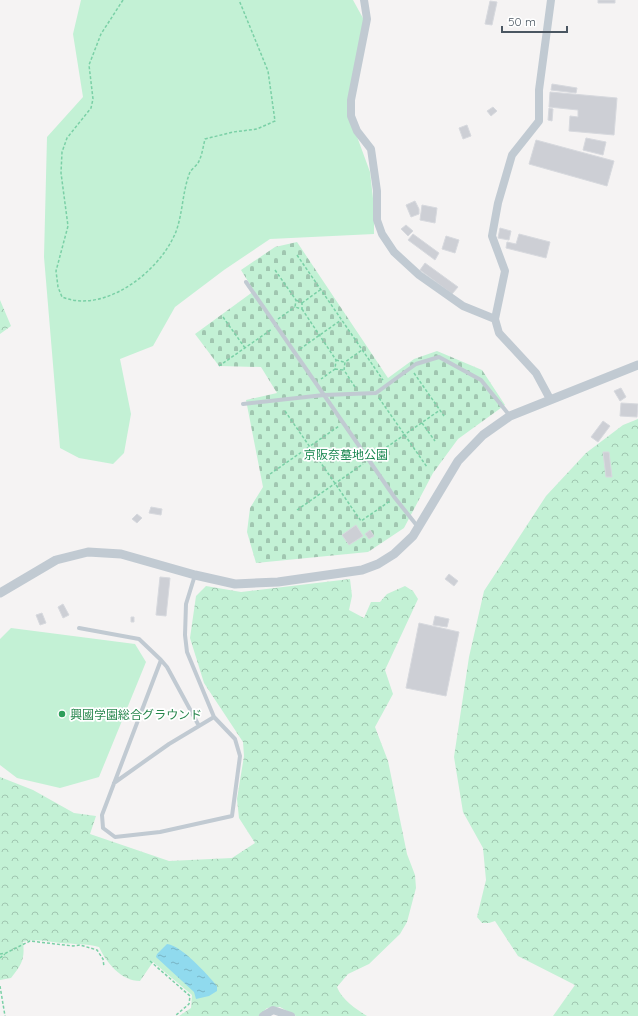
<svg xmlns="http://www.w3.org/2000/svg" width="638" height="1016" viewBox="0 0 638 1016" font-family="Quicksand,'Noto Sans JP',sans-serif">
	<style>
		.grass { fill: #c3f1d5 }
		.forest { fill: url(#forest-crowns) }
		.cemetery { fill: url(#cemetery-stones) }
		.water { fill: url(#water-ripples) }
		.building { fill: #cdcfd5; stroke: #d7d9de }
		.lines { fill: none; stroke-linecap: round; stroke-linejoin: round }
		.path { stroke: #7ad0a6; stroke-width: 1.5; stroke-dasharray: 3 2; stroke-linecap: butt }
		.service { stroke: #c1cad2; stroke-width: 4 }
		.minor { stroke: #c1cad2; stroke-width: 8 }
		.tertiary { stroke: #c1cad2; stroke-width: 9 }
		.leisure-dot { fill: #2e9e5b; stroke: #fff; stroke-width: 1.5 }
		.labels { text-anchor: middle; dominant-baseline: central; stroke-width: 3.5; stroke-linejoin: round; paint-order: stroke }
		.park-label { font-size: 12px; fill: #17864f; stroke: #fff }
		.leisure-label { font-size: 12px; fill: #27864d; stroke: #fff; text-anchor: start }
	</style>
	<defs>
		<pattern id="forest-crowns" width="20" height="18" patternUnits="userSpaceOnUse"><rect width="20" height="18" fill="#c3f1d5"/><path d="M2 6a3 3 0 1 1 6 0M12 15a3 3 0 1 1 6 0" fill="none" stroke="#a0c6b0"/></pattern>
		<pattern id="cemetery-stones" width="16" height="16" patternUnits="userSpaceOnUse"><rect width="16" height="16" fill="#c3f1d5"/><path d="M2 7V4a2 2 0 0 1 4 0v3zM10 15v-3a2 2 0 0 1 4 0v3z" fill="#a0c6b0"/></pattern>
		<pattern id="water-ripples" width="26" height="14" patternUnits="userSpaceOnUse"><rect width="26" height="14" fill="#90daee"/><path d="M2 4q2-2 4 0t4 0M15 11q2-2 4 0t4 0" fill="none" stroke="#78b4c4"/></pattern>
	</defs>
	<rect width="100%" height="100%" fill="#f5f3f3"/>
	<!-- grass -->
	<path class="grass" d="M81,0h272l11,20 -16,92 22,60 4,35v27l-104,5 -46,31 -49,37 -22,39 -33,13 11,55 -7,39 -11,11 -34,-6 -19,-10 -16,-191 3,-120 36,-40 -10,-63z
		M11,628l124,16 11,18 -47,115 -39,11 -43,-10 -17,-13v-126z"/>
	<!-- forest -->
	<path class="forest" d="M0,300l11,26 -11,8z
		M638,419v597h-85l22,-31 -57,-29 -23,-35 -6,2h-7l-5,-6 9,-37 -3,-32 -20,-36 -9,-55 15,-100 15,-66 62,-95 40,-43 37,-28z
		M350,579l2,17 -3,14 15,8 7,-16h9l7,-8 18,-8 8,5 5,8 -33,71 8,24 -18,33 13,34 19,93 8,21 1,13 -9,34 -7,12 -31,30 -21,10 -11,13c5,13 19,22 30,29h-71l-16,-9 -13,1 -8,8h-80l12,-8 1,-13 -39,-33 -13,19c-19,0 -34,-19 -41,-34 -14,-4 -25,-2 -38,-4 -13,-1 -26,-5 -38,-1 2,17 -1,22 -12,36l-11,2v-203l33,13 41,23 22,3 -6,18 79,27 63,-3 23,-15 -16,-25 -2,-19 7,-43 -1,-14 -39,-59 -14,-45 6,-42 10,-10 35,6z"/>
	<!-- cemetery -->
	<path class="cemetery" d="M297,242l91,136 26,-19 23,-8 45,19 23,35 -47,34 -25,34 -29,55 -36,24 -112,11 -9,-31 3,-24 13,-21 -17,-87 31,-7 -16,-26 -42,-1 -24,-32 59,-43 -13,-21 34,-23z"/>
	<!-- water -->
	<path class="water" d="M167,944c14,1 41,31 50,42v5l-8,5 -13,3 -2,-7 -38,-35 1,-3z"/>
	<!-- building -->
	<path class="building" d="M598,0h17v3h-17z
		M490,1l7,1 -5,23 -7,-1z
		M552,84l25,4 -1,5 -25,-3z
		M550,92l67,6 -3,37 -45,-4 1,-15 8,1v-7l-29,-3z
		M493,107l4,4 -6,5 -4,-5z
		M549,108l4,1 -1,12 -4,-1z
		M467,125l4,11 -8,3 -4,-11z
		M586,138l20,4 -3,13 -20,-5z
		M536,140l78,21 -7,25 -78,-22z
		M415,201l4,8v5l-8,3 -5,-12z
		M422,205l15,3 -2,15 -15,-3z
		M406,225l7,6 -5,5 -7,-7z
		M500,228l11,3 -2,9 -11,-2z
		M413,234l26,19 -4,7 -27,-20z
		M519,234l31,8 -4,16 -40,-10 1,-6 9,2z
		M446,236l13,4 -4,13 -13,-4z
		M425,263l33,24 -6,7 -32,-24z
		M621,388l5,9 -6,4 -6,-10z
		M621,403l17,1 -1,13 -17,-1z
		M603,421l7,5 -12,16 -7,-5z
		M603,452h6l3,25h-6z
		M151,507l11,2 -1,6 -12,-2z
		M137,514l5,4 -5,5 -5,-4z
		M356,525l7,11 -14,9 -7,-10z
		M370,530l4,6 -5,3 -4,-5z
		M449,574l9,7 -4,5 -9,-7z
		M160,577l10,1 -4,38 -10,-1z
		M63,604l6,11 -6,3 -5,-11z
		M42,613l4,10 -6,2 -4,-10z
		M435,616l14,3 -2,8 -14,-2z
		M131,617h3v5h-3z
		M419,623l40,9 -13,64 -40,-8z"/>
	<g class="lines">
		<!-- path -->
		<path class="path" d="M123,0l-22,34 -12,31 4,34 -2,9 -24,30 -5,14 -1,21 7,53 -12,45 2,16 4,10c42,17 96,-24 113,-63 8,-19 7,-42 15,-62 2,-3 6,-6 8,-9 4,-7 5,-16 7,-24l28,-7 24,-3 18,-8 -7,-50 -29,-71
			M297,255l86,125
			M275,270l21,30 -1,7 7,2v-6l-6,-3
			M302,303l18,-13
			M302,309l34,51 -1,9 -14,10
			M223,317l22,31
			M278,319l17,-12
			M300,349l41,-29
			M336,360l8,2
			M219,366l53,-37
			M335,369l8,1
			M414,373l30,43
			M355,387l-11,-17 1,-8 17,-12
			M379,398l48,69
			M285,411l76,110 29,-20
			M422,423l13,18
			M374,456l66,-46
			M270,474l69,-48
			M297,510l66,-46
			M0,954l6,-1 24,-12 43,5 7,-1 17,5 6,9 1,8
			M0,958l5,-4
			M150,961l40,35 -1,8 -14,12
			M0,986l5,30"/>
		<!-- service -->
		<path class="service" d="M246,282l149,216 23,29
			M243,404l81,-9 52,-2 40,-29 23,-7 42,23 29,36
			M79,628l60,11 22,21 -59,155 1,13 12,9 45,-5 72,-16 8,-60 -5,-17 -21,-22 -27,-65 -2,-17 1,-31 9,-29
			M161,660l6,7 32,59
			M114,783l55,-39 45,-27"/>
		<!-- minor -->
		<path class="minor" d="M364,0l3,19 -16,81v16l6,15 14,18 6,42v29l5,14 12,18 25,23 44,31 32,13
			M550,399l-14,-26 -37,-40 -4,-14 10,-48 -13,-35 6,-33 14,-48 27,-34v-31l12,-90
			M263,1016l10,-6 18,6"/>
		<!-- tertiary -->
		<path class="tertiary" d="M0,593l56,-33 32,-8 33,2 74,21 40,9 43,-2 84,-12 16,-6 16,-10 19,-18 45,-75 25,-26 27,-19 128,-51"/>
	</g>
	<!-- markers -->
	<circle class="leisure-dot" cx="62" cy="714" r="4"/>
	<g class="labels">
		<!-- park labels -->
		<g class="park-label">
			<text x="346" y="454">京阪奈墓地公園</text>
		</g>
		<!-- leisure labels -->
		<g class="leisure-label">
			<text x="70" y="714">興國学園総合グラウンド</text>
		</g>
	</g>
	<!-- scale -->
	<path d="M502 26v6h65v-6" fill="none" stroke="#4a5661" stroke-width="2"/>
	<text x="508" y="26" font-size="12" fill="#4a5661" stroke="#ffffff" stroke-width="3" paint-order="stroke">50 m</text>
</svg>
